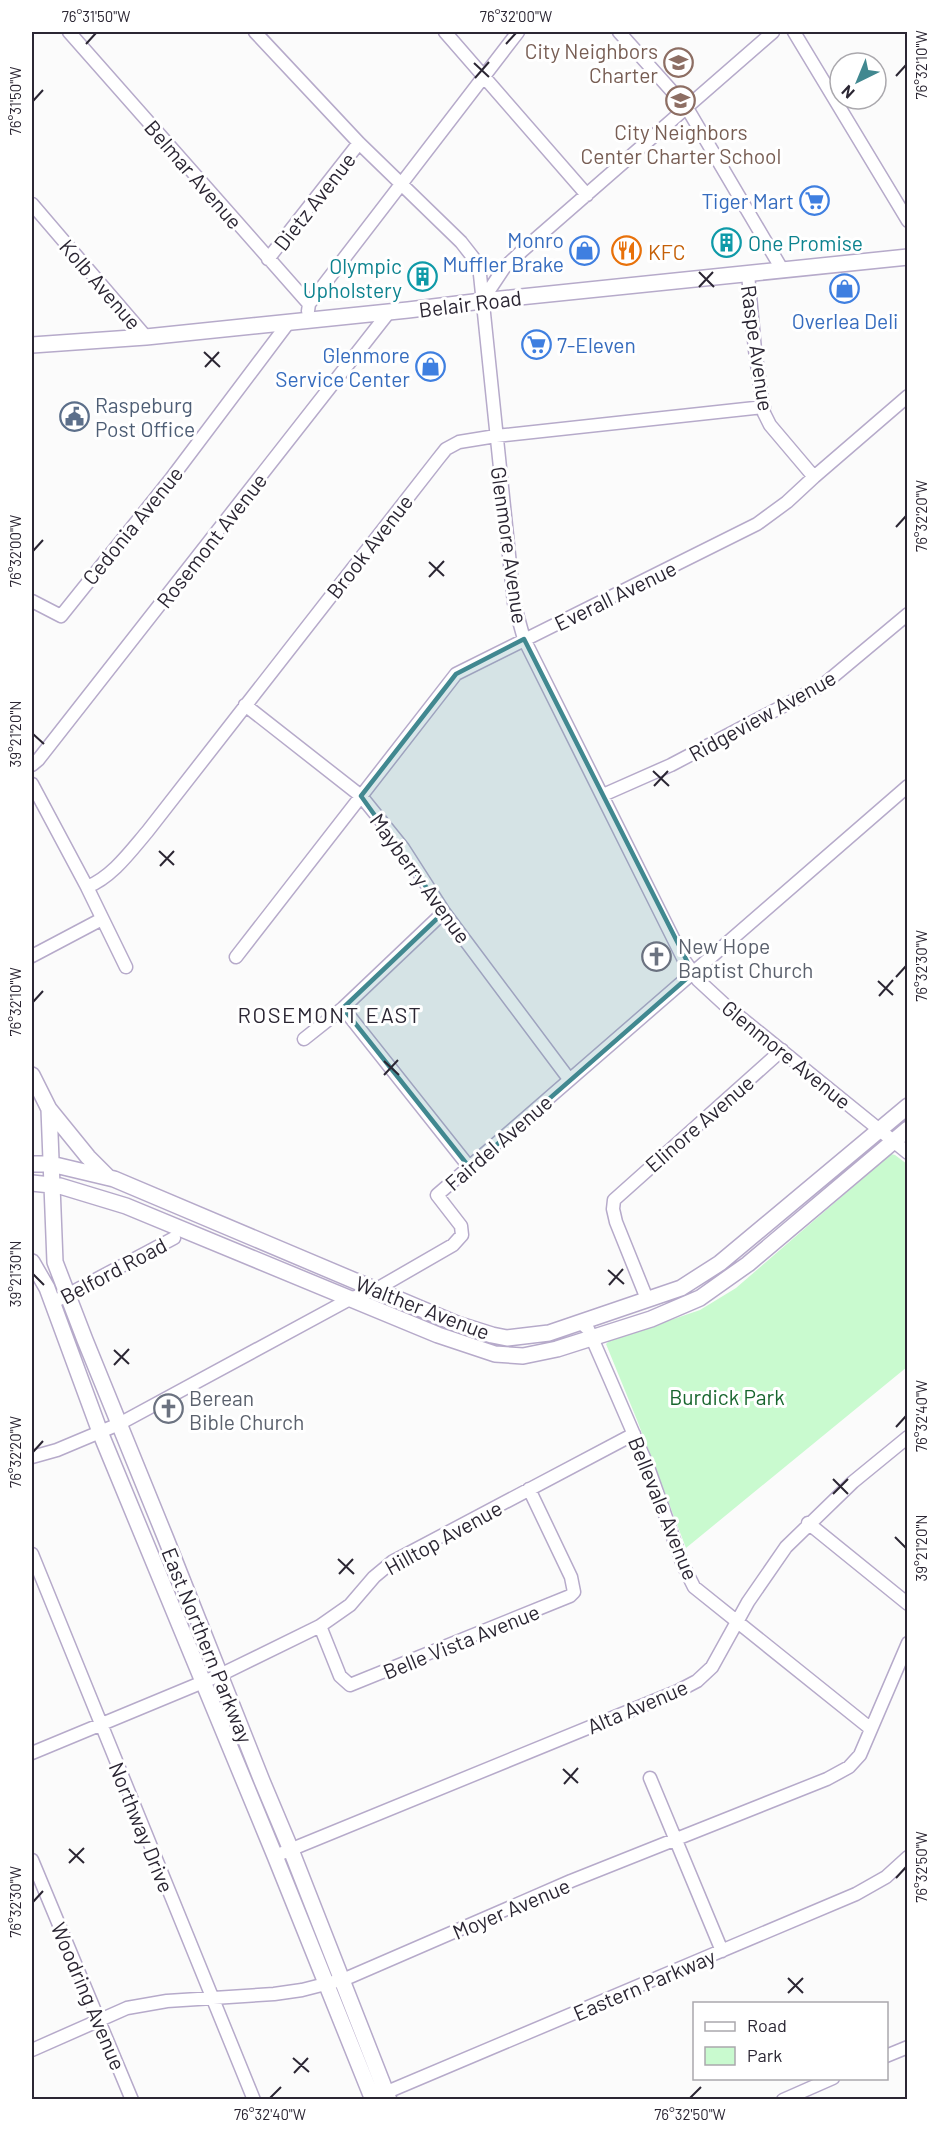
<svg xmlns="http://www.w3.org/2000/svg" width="939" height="2131" viewBox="0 0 939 2131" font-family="Barlow,sans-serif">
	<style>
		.green { fill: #c9facf }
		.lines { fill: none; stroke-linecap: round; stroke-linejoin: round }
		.minor-casing { stroke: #b6aaca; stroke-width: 15 }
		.major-casing { stroke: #b6aaca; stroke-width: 18 }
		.minor { stroke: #fff; stroke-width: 12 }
		.major { stroke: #fff; stroke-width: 15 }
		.marked { fill: #418890; fill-opacity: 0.2; stroke: #418890; stroke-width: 4.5; stroke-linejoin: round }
		.ticks { fill: none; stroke: #2b2633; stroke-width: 2 }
		.labels { text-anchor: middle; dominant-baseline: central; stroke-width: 6; stroke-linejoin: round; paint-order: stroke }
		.education-label { font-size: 21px; fill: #785e54; stroke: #fff; text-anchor: end }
		.street-label { font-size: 21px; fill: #2b2633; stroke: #fff }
		.shop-label { font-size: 21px; fill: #366cbe; stroke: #fff; text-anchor: end }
		.culture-label { font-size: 21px; fill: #0d838f; stroke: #fff; text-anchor: start }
		.food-label { font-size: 21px; fill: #c56008; stroke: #fff; text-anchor: start }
		.service-label { font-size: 21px; fill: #4e5e75; stroke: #fff; text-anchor: start }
		.worship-label { font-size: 21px; fill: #5b616d; stroke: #fff; text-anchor: start }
		.park-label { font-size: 21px; fill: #18662e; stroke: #fff }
		.neighbourhood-label { font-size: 22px; letter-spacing: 1.5px; fill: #2b2633; stroke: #fff }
		.neatline { fill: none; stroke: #2b2633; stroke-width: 2 }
		.ticks-label { font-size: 15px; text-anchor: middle; fill: #2b2633 }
	</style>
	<rect width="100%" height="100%" fill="#fbfbfb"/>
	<!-- green -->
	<path class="green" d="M891,1154l4,1 12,9v203l-221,181 -49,-128 -31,-76 3,-3 91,-31 36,-22z"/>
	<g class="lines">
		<defs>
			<path id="minor" d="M69,32l240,272
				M255,32l104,111 102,99 18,23 35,338 10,36 160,321 14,20 26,24 184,149
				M445,32l142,163
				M619,32l68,76 96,163
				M794,32l114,189
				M32,204l114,133
				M268,259l91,-116
				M748,274l7,76 9,63 6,12 44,52
				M482,301l22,-33 19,-18 250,-218
				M308,311l1,-7 209,-272
				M32,601l29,15 109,-136 119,-158
				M245,705l116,91 42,52 41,64 125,167
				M32,765l6,-5 351,-448
				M32,784l55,103 39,80
				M603,795l68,-30 152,-80 85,-71
				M87,887c25,-10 43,-35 60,-55l291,-373 8,-10 13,-7 37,-6 268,-29
				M32,956l70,-37
				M236,957l220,-283 301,-150 30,-22 27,-25 94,-81
				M343,1008l127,160
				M304,1039l39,-31 101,-96
				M647,1299l-31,-77 -3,-13 1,-9 168,-150
				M52,1303l122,-65
				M581,1323l7,6 21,48 39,90 35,98 11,22 177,142
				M32,1457l25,-7 62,-26 231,-125 25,-9 78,-45 9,-10 -1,-9 -24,-31 471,-409
				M808,1523l100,81
				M32,1554l222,546
				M320,1626l20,50 10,9 220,-89 4,-4 -3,-15 -42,-88
				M32,1753l188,-78 100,-49 30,-21 24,-28 18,-15 242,-128
				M650,1778l72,173
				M275,1856l403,-165 19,-10 15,-14 36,-65 38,-55 67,-65 55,-45
				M32,1860l100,240
				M32,2050l95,-42 40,-7 107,-7 28,-4 43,-11 226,-98 256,-102 22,-12 11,-12 48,-112
				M886,2056l22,-9
				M380,2095l476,-201 30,-17 22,-20
				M783,2100l50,-22"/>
			<path id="major" d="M32,345l114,-8 262,-27 74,-9 426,-44
				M32,1075l17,34 6,153 30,78 81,199 96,242 29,69 98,250
				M49,1109l39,48 20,20
				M32,1164h19l63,15 343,145 35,11 15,3 42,-5 132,-45 39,-25 188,-157
				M32,1183l28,3 66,20 312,129 57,19 28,2 34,-7 94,-30 49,-21 48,-34 160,-135
				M32,1262l15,26 53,144 175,424 98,244"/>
		</defs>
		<!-- minor casing -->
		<use href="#minor" class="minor-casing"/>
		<!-- major casing -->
		<use href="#major" class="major-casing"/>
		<!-- minor -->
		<use href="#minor" class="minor"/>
		<!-- major -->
		<use href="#major" class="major"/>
	</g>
	<!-- marked area -->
	<path class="marked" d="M524,639l169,334 -223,195 -127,-160 101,-96 -83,-116 95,-122z"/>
	<!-- ticks -->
	<path class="ticks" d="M86,44l10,-11M506,44l10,-11M474,63l15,14M896,76l10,-11M475,78l14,-16M33,101l10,-11M699,272l15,15M699,287l14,-15M204,352l16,15M205,367l14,-15M896,527l10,-11M33,551l10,-11M429,562l15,14M429,577l15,-16M33,734l11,10M653,771l16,15M654,786l14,-15M159,851l15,14M160,866l14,-15M896,977l10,-11M878,981l15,14M879,996l14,-16M33,1002l10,-11M384,1061l15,14M384,1075l14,-15M608,1270l16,14M33,1274l11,11M609,1285l14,-16M114,1350l15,14M114,1365l15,-16M896,1427l10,-11M33,1452l10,-11M833,1479l15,15M833,1494l15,-15M895,1537l11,11M338,1559l16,15M339,1574l14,-15M563,1769l15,14M564,1784l14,-16M69,1849l15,14M69,1863l15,-15M896,1878l10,-11M33,1902l10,-11M788,1978l15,15M788,1993l15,-15M293,2058l16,14M294,2073l14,-15M270,2098l11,-11M690,2098l11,-11"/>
	<!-- icons -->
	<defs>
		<symbol id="school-ring" viewBox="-11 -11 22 22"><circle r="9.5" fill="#fff" stroke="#8d6e63" stroke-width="1.5"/><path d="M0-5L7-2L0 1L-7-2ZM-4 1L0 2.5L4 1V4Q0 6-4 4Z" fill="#8d6e63"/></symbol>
		<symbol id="supermarket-ring" viewBox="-11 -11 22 22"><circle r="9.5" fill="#fff" stroke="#3f7fe0" stroke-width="1.5"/><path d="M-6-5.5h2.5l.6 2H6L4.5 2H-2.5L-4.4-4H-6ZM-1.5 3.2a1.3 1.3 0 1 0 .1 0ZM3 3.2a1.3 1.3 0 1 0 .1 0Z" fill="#3f7fe0"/></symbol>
		<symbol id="building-ring" viewBox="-11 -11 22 22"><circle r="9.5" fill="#fff" stroke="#0f9aa8" stroke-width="1.5"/><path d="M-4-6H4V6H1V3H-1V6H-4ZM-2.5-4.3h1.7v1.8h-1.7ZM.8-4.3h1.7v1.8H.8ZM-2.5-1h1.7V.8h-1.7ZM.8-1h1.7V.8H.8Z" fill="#0f9aa8"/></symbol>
		<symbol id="shop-ring" viewBox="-11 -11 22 22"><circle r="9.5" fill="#fff" stroke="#3f7fe0" stroke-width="1.5"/><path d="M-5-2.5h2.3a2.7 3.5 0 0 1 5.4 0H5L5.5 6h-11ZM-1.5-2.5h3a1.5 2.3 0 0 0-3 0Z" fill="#3f7fe0"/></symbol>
		<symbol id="restaurant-ring" viewBox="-11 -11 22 22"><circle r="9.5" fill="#fff" stroke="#e8710a" stroke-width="1.5"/><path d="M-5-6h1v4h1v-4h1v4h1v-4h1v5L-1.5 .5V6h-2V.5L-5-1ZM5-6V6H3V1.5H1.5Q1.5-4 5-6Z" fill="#e8710a"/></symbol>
		<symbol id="civic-ring" viewBox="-11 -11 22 22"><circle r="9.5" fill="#fff" stroke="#5c6f8a" stroke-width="1.5"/><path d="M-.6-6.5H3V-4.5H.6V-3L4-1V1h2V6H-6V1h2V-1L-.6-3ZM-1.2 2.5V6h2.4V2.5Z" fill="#5c6f8a"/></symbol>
		<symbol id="church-ring" viewBox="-11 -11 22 22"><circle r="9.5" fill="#fff" stroke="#6b7280" stroke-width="1.5"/><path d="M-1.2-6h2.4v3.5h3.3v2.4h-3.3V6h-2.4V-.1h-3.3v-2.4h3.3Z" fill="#6b7280"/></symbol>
	</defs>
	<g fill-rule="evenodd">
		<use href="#school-ring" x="662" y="46" width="33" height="33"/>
		<use href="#school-ring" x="664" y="84" width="33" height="33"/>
		<use href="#supermarket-ring" x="798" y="184" width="33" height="33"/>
		<use href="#building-ring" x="710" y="226" width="33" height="33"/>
		<use href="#shop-ring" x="568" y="234" width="33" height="33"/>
		<use href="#restaurant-ring" x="610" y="234" width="33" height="33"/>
		<use href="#building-ring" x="406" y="260" width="33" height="33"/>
		<use href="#shop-ring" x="828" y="272" width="33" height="33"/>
		<use href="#supermarket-ring" x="520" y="328" width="33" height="33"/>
		<use href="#shop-ring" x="414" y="350" width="33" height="33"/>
		<use href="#civic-ring" x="58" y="400" width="33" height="33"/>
		<use href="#church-ring" x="640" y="940" width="33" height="33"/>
		<use href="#church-ring" x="152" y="1392" width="33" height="33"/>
	</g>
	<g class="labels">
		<!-- education labels -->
		<g class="education-label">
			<text x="658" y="50">City Neighbors<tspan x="658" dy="24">Charter</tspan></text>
			<text x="681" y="131" text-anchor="middle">City Neighbors<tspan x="681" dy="24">Center Charter School</tspan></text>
		</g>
		<!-- street labels -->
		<g class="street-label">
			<text transform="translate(194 174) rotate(49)">Belmar Avenue</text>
			<text transform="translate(314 201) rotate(-52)">Dietz Avenue</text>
			<text transform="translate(101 284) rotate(49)">Kolb Avenue</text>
			<text transform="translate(470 303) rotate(-7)">Belair Road</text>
			<text transform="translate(758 348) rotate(82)">Raspe Avenue</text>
			<text transform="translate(132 525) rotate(-51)">Cedonia Avenue</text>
			<text transform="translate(211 540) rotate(-52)">Rosemont Avenue</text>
			<text transform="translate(510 545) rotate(82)">Glenmore Avenue</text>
			<text transform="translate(369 546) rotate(-52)">Brook Avenue</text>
			<text transform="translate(615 595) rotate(-26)">Everall Avenue</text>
			<text transform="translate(762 715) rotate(-29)">Ridgeview Avenue</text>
			<text transform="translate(421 878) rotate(54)">Mayberry Avenue</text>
			<text transform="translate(787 1054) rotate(39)">Glenmore Avenue</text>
			<text transform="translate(699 1123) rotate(-41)">Elinore Avenue</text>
			<text transform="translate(498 1142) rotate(-41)">Fairdel Avenue</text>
			<text transform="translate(113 1270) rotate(-28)">Belford Road</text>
			<text transform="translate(423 1307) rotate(21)">Walther Avenue</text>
			<text transform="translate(664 1508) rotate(68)">Bellevale Avenue</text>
			<text transform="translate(443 1537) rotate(-29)">Hilltop Avenue</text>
			<text transform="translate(461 1641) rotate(-22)">Belle Vista Avenue</text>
			<text transform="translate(208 1645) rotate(68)">East Northern Parkway</text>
			<text transform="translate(637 1706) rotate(-23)">Alta Avenue</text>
			<text transform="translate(142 1827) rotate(68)">Northway Drive</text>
			<text transform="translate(511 1908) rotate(-23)">Moyer Avenue</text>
			<text transform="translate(644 1984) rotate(-23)">Eastern Parkway</text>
			<text transform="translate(89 1996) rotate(67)">Woodring Avenue</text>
		</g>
		<!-- shop labels -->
		<g class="shop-label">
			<text x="794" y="200">Tiger Mart</text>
			<text x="564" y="239">Monro<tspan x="564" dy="24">Muffler Brake</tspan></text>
			<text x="845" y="320" text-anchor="middle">Overlea Deli</text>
			<text x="557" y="344" text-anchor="start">7-Eleven</text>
			<text x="410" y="354">Glenmore<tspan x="410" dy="24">Service Center</tspan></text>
		</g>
		<!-- culture labels -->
		<g class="culture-label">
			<text x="748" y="242">One Promise</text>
			<text x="402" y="265" text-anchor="end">Olympic<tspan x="402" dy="24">Upholstery</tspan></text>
		</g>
		<!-- food labels -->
		<g class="food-label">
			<text x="648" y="251">KFC</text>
		</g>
		<!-- service labels -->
		<g class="service-label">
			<text x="95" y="404">Raspeburg<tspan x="95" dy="24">Post Office</tspan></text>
		</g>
		<!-- worship labels -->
		<g class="worship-label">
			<text x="678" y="945">New Hope<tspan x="678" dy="24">Baptist Church</tspan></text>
			<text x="189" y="1397">Berean<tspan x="189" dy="24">Bible Church</tspan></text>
		</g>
		<!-- park labels -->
		<g class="park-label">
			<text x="727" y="1396">Burdick Park</text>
		</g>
		<!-- neighbourhood labels -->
		<g class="neighbourhood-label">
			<text x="330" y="1014">ROSEMONT EAST</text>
		</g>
	</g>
	<!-- border -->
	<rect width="939" height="2131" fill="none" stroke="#ffffff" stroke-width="66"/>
	<!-- legend -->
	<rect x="693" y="2002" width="195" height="78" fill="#ffffff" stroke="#aaa8ad" stroke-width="1.5"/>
	<rect x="705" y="2022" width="30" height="9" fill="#ffffff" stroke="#aaa8ad" stroke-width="1.5"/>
	<text x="747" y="2032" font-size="18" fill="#2b2633">Road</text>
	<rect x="705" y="2047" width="30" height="18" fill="#c9facf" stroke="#aaa8ad" stroke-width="1.5"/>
	<text x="747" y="2062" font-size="18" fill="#2b2633">Park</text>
	<!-- north arrow -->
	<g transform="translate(858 81) rotate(223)"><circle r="28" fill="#ffffff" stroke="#aaa8ad" stroke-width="1.5"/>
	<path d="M0-4.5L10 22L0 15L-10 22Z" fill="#418890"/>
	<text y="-9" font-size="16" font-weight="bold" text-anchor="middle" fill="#2b2633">N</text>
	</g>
	<rect x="33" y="33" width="873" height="2065" class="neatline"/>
	<g class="ticks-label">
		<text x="96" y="22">76°31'50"W</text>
		<text x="516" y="22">76°32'00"W</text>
		<text transform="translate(922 65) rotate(-90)" y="5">76°32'10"W</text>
		<text transform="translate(16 101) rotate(-90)" y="5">76°31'50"W</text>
		<text transform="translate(922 516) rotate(-90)" y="5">76°32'20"W</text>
		<text transform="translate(16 551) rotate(-90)" y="5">76°32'00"W</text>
		<text transform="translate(16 734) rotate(-90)" y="5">39°21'20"N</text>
		<text transform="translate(922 966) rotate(-90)" y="5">76°32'30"W</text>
		<text transform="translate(16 1002) rotate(-90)" y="5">76°32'10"W</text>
		<text transform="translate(16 1274) rotate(-90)" y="5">39°21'30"N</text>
		<text transform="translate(922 1416) rotate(-90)" y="5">76°32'40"W</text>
		<text transform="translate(16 1452) rotate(-90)" y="5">76°32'20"W</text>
		<text transform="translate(922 1548) rotate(-90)" y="5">39°21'20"N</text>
		<text transform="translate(922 1867) rotate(-90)" y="5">76°32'50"W</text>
		<text transform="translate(16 1902) rotate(-90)" y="5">76°32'30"W</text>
		<text x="270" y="2120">76°32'40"W</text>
		<text x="690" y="2120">76°32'50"W</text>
	</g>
</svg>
